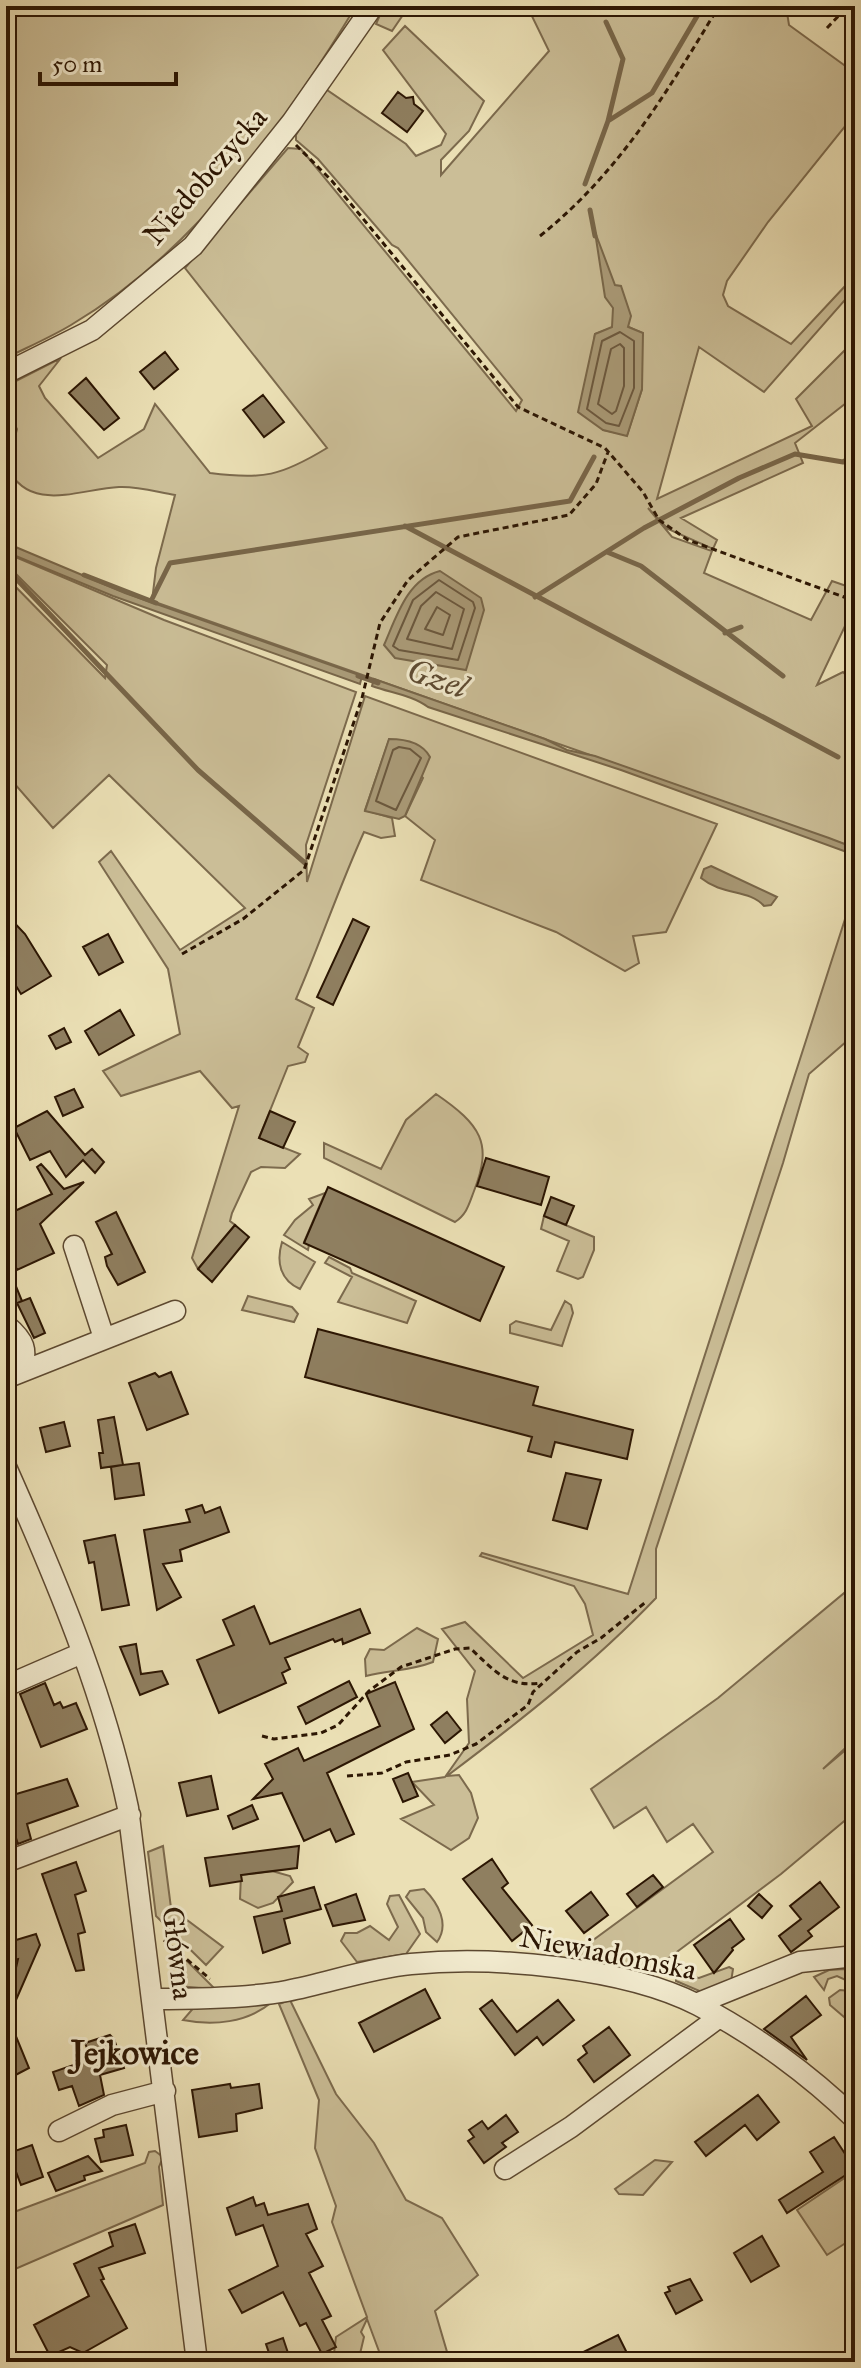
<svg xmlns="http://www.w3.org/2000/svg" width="861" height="2368" viewBox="0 0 861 2368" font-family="'IM FELL Great Primer',serif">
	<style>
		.green { fill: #cbbe97; stroke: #7c6a4d; stroke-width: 2; fill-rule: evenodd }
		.water { fill: #aa9b78; stroke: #786649; stroke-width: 2 }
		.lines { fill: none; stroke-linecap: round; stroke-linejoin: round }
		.shore { stroke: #6b583e; stroke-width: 2 }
		.stream { stroke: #786649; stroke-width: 5 }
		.building { fill: #8f7f60; stroke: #2c1603; stroke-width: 2 }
		.minor-casing { stroke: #5c4830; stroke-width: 23 }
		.path { stroke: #2c1603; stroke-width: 3; stroke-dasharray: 6 4; stroke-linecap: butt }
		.minor { stroke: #f2ebcf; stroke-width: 20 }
		.labels { text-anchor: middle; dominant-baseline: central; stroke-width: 6; stroke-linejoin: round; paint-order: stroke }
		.street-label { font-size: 30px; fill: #2c1603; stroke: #f2ebcf }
		.water-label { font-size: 32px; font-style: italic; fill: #5e4b32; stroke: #f2ebcf }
		.quarter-label { font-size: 34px; font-weight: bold; fill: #2c1603; stroke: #f2ebcf }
	</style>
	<rect width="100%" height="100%" fill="#ebe0b5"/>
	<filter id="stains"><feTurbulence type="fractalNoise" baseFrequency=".0025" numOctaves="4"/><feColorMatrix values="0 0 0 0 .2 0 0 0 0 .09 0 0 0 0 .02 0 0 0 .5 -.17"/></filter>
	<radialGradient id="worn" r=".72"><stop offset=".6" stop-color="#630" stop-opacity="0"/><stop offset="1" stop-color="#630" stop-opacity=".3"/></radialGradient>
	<!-- green -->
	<path class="green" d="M6,6h350c-74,122 -160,245 -285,319 -20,12 -43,22 -65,33z
		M384,6h25l-17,25 -16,-7z
		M527,6h259l3,19 66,48v41l-87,108 -41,59 -4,14 5,11 63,38 56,-60 5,8 -88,100 -65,-45 -42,152 155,-73 -16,-27 59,-59v56l-60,47 8,20 -122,55 36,22 -4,9 -45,-20 -20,-21 24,29 40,14 -8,22 107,47 21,-39 23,8v16l-38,80 26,-13 12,12v164l-703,-247 4,-33 19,-73c-18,-3 -38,-9 -56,-8 -40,2 -89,27 -112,-20l10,-38 -11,-21v-22l55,-28 -22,28 6,12 53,60 46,-29 11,-25 55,69c53,7 71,3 117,-25l-142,-180 103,-120 13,1 215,262 6,-11 -124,-152 -6,-3 -74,-86 -22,-19v-5l28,-47 82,56 10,12 25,-11 5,-11 -63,-84 22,-24 79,75 -15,30 -28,29v15l108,-124zM622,324l20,9v56l-15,46 -24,-5 -12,-68 4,-28z
		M6,553l158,67 192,72 -50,153 1,37 58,-186 352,128 -51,108 -33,4 6,27 -14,8 -69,-39 -135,-52 14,-40 -30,-24 18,-38 -34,-38 -24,70 27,8 3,18 -14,2 -17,-6c-25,55 -44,112 -68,167l18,9 -16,39 10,7 -3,8 -17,4 -29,72 41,16 -15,14 -24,-1 -10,5 -19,41 -2,8 5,4 -37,44 -6,-11 47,-152 -7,2 -32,-37 -79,25 -18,-25 77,-37 -12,-65 -69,-107 12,-11 69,99 65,-42 -136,-133 -56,53 -47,-54v-197l99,101 2,-13 -101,-101z
		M855,888v146l-46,40 -26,89 -127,386v49c-63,66 -136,123 -209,178l12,-1 12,18 7,25 -9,20 -18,12 -50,-31 33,-14 -22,-23 33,-5 24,-34 -2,-44 8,-28 -33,-42 23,-7 58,56 70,-43 -8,-31 -11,-18 -94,-30 2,-3 146,41z
		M436,1094c45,31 57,49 38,97 -5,13 -7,23 -19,31l-131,-64v-15l57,26 25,-49z
		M325,1193l-21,49 5,3 -1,5 -24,-15 11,-15 18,-15 -4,-6z
		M544,1216l50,21v13l-11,27 -5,2 -21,-8 12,-30 -28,-12z
		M282,1242l33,20 -15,27c-20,-9 -24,-27 -18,-47z
		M329,1257l21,11 2,5 64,28 -9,22 -69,-21 14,-25 -27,-14z
		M248,1296l44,11 6,7 -4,8 -52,-12z
		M565,1301l6,4 2,8 -11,33 -52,-13v-8l6,-4 35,9z
		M855,1584v155l-32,30 32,-27v70l-74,62 -139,104 -76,-18 147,-108 -20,-28 -26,18 -21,-35 -32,21 -23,-39 127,-91z
		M417,1628l21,11 -5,23c-23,9 -43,8 -67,14l-1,-17 5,-10 14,1z
		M163,1846l8,62 52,39 -17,18 -50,-49 -8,-64z
		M272,1871l18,5 3,6 -20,21 -15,5 -18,-9 1,-24z
		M424,1889c14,14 26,35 13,53l-11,-10 -3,-14 -17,-21 4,-6z
		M399,1895l21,39 -14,20 -49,8 -16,-21 4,-8h12l13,-7 19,14 9,-13 -11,-23 3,-8z
		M180,1961h7l28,28 -39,-3 7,-10z
		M729,1967l4,2 -2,13 -27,11 -28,-12v-7l23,4z
		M845,1969l10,6v33l-11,9 -14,-12 -1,-7 11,-8 11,1 -3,-10 -11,-5 -9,3 -4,11 -10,-13 15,-7z
		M290,2000l46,94 38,49 32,57 36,18 36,57 -43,36 15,51h-67l-16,-43 -6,13 3,5 -5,21 -26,4 3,-25 31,-20 -35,-95 4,-16 -21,-58 4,-48 -40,-96z
		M272,2002c-25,21 -59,24 -89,18l13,-15z
		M155,2151l8,6 -4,10 4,38 -157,68v-58l139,-52 4,-11z
		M655,2160l17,2 -29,33 -24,-1 -4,-5z
		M855,2171v66l-28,18 -30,-45z"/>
	<!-- water -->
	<path class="water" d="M595,232l20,53 6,1 10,30 -3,11 15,6 -1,56 -15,47 -24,-6 -25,-18 17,-78 17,-7 1,-19 -8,-11z
		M6,543l119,50 237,83 -2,8 -247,-88 -107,-44z
		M440,571l41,27 3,12 -18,60 -71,-12 -11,-13c12,-27 23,-66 56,-74z
		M374,679l171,60 22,11 28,6 234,82 26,10v7l-234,-85 -193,-63c-16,-12 -37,-14 -56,-21z
		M389,739c16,0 33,3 41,18l-25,59 -6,3 -34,-8z
		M711,866l66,31 -6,8 -7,1c-15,-17 -41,-10 -63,-28l3,-9z"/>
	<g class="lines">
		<!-- shore -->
		<path class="shore" d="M620,332l14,9v47l-15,38 -13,-3 -19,-14 15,-68z
			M620,344l4,4v38l-8,25 -4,3 -14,-10 13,-55z
			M439,580l34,22 2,6 -17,52 -59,-10 -6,-4 20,-46z
			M436,592l28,17 -12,40 -45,-10 14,-33z
			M437,607l13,8 -7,20 -18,-6z
			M399,747l11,2 11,9 -25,52 -20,-9 17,-51z"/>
		<!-- stream -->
		<path class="stream" d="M606,22l17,37 -15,62
			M585,184l23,-63 44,-28 51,-87
			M590,210l5,26
			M405,526l433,231
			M607,552l34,14 142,110
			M6,568l192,202 107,93
			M84,575l72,28
			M535,597l109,-69 95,-50 56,-24 48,8 12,-7
			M151,601l19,-38 400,-62 24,-44
			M725,633l16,-6
			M358,676l20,7"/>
	</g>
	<!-- building -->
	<path class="building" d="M398,92l8,6 7,-1 1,7 9,7 -16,21 -25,-19z
		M165,352l13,17 -24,20 -14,-17z
		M86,378l33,40 -15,12 -35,-37z
		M263,395l21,27 -20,15 -21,-27z
		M6,914l19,20 26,42 -30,18 -15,-24z
		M353,919l16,8 -36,78 -16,-8z
		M108,934l15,28 -24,13 -16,-28z
		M120,1010l14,25 -35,20 -14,-24z
		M64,1028l7,14 -15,7 -7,-13z
		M74,1089l9,18 -20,9 -8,-19z
		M47,1111l38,44 7,-6 12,13 -9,11 -12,-13 -17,17 -16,-26 -20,9 -16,-32z
		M270,1111l25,11 -12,26 -24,-10z
		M486,1158l63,19 -8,28 -64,-19z
		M41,1164l23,25 20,-7 -44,42 14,29 -37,17 -11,-26v-29l46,-21 -15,-27z
		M328,1187l176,80 -24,54 -176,-78z
		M551,1197l23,9 -8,19 -22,-9z
		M116,1212l29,60 -27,13 -11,-19 -2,-9 7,-3 -16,-32z
		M235,1225l14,12 -37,45 -14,-13z
		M6,1262l16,39 -16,7z
		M30,1298l15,35 -11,5 -17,-35z
		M318,1329l220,58 -5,18 100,25 -6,29 -72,-17 -4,15 -23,-6 4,-14 -227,-60z
		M171,1372l17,42 -41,16 -18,-47 26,-10 4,4z
		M114,1417l9,48 16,-2 5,32 -29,4 -4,-32 11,-2 -21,3 -2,-15h4l-5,-33z
		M64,1422l6,24 -24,6 -6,-24z
		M566,1473l35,7 -14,49 -34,-9z
		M202,1505l3,8 15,-6 9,25 -49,18 2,11 -19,3 18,33 -24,13 -13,-80 46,-8 -4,-12z
		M115,1535l14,70 -27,5 -8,-48 -5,1 -5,-22z
		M254,1606l16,38 90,-35 10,24 -27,11 -1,-5 -7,3 -2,-3 -48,19 5,11 -8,4 4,10 -67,30 -22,-53 37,-15 -11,-25z
		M136,1644l5,30 21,-3 6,13 -28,11 -20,-48z
		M349,1681l8,16 -51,27 -8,-17z
		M395,1682l19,47 -87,44 27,61 -18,8 -6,-13 -26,12 -22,-48 -29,6 20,-20 -8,-15 33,-16 6,13 76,-35 -14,-32z
		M45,1683l9,22 6,-3 3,6 13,-5 11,26 -46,18 -21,-53z
		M447,1712l14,18 -16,13 -14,-18z
		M408,1773l10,23 -15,6 -10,-23z
		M211,1776l7,33 -31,7 -8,-33z
		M67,1779l11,27 -51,18 4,15 -13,5 -7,-21 -5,2v-28z
		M252,1805l6,14 -25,10 -5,-13z
		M299,1846l-2,22 -56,7 1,6 -32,5 -5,-28z
		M492,1859l16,24 -6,5 30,37 -20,16 -49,-62z
		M76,1862l10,29 -11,4 10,37 -7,2 6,36 -8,1 -34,-97z
		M653,1875l10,12 -26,20 -10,-13z
		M820,1882l19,25 -31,24 4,5 -21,16 -12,-16 22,-17 -11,-13z
		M314,1887l7,22 -37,10 6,24 -27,10 -9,-36 28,-6 -4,-14z
		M591,1892l17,23 -24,18 -18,-22z
		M356,1894l9,26 -32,6 -8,-21z
		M759,1894l13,12 -10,12 -14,-12z
		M730,1919l14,20 -12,9 1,2 -19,23 -20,-28z
		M36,1934l4,11 -24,55 -7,-2 9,-39 -12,3v-19z
		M425,1989l15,29 -66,34 -15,-29z
		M806,1996l15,19 -30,22 16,23 -43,-31z
		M492,2000l25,32 41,-32 16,20 -31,25 -6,-8 -22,18 -35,-46z
		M6,2012l23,56 -23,12z
		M609,2027l21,28 -36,27 -16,-22 9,-7 -4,-7z
		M110,2035l4,4 10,29 -24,7 4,20 -25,11 -7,-20 -13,4 -6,-18 38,-13 -6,-16z
		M230,2084l1,4 28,-4 3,24 -26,6 1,17 -38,6 -7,-47z
		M758,2095l21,27 -22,18 -12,-15 -39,31 -11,-14z
		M506,2115l12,17 -16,11 4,4 -22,16 -16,-22 6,-4 -5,-7 13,-9 6,8z
		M126,2125l7,30 -32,7 -6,-23 9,-2 -1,-7z
		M834,2137l21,32 -68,44 -8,-13 44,-28 -13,-20z
		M32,2145l11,32 -22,8 -12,-32z
		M88,2156l14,15 -18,5 1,4 -29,11 -8,-18z
		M253,2197l3,9 8,-3 4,12 40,-11 9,25 -11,5 17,32 -14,7 22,43 -9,4 14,27 -14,7 -16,-31 -6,3 -17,-34 -41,21 -13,-23 49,-24 -15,-41 -27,10 -9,-27z
		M135,2224l10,29 -46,15 5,11 -3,1 26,48 -44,25 -13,-6 -20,9 -16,-31 55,-29 -15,-32 39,-18 -4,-13z
		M762,2236l17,30 -28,16 -17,-29z
		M690,2279l12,21 -26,14 -11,-21 5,-2 -2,-4z
		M618,2335l9,18 -18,9h-46z
		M283,2338l8,24h-19l-6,-18z"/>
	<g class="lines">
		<defs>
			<path id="minor" d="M6,373l86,-43 101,-84 99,-124 81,-116
				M74,1246l30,92
				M6,1325c18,15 23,25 14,47
				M6,1378l169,-67
				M6,1467c49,110 97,223 122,341l69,554
				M6,1686l76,-33
				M6,1862l124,-47
				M153,1999c38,0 97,-1 134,-8 41,-8 83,-23 124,-27 82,-8 213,3 287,41 56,29 112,70 157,114
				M696,2004l104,-42 55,-6
				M59,2131l53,-26 53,-14
				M505,2169l66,-42 147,-109"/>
		</defs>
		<!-- minor casing -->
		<use href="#minor" class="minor-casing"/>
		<!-- path -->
		<path class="path" d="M827,28l21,-22
			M296,145l36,36 186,226 87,41 38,44 16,28 29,20 167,61
			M540,236c80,-64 127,-144 179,-230
			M182,954l61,-35 61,-49 58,-172 18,-75 28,-43 50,-43 111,-22 27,-31 12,-32
			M262,1736l12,3 47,-6 17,-8 31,-34 32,-24 54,-18 15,-1c24,22 37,40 71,35
			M347,1776l35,-3 24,-11 44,-7 26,-11 52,-39 5,-13 44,-40 24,-14 46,-37
			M164,1940l46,39
			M172,1948l3,12"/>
		<!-- minor -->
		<use href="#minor" class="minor"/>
	</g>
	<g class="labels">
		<!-- street labels -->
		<g class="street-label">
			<text transform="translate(205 176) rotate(-49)">Niedobczycka</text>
			<text transform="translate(178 1953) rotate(83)">Główna</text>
			<text transform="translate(608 1953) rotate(11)">Niewiadomska</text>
		</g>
		<!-- water labels -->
		<g class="water-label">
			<text transform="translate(437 679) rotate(19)">Gzel</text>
		</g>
		<!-- quarter labels -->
		<g class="quarter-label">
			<text x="135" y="2052">Jejkowice</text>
		</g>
	</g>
	<!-- margin -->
	<rect width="861" height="2368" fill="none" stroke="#ebe0b5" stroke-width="32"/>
	<rect x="8" y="8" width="845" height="2352" fill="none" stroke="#2c1603" stroke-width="4"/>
	<rect x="16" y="16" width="829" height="2336" fill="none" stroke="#2c1603" stroke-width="2"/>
	<!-- scale -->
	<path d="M40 72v12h136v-12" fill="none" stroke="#2c1603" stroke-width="4"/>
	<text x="52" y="72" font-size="24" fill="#2c1603" stroke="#f2ebcf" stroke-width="6" paint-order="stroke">50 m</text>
	<rect width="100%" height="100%" filter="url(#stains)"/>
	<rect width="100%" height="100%" fill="url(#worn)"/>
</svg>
